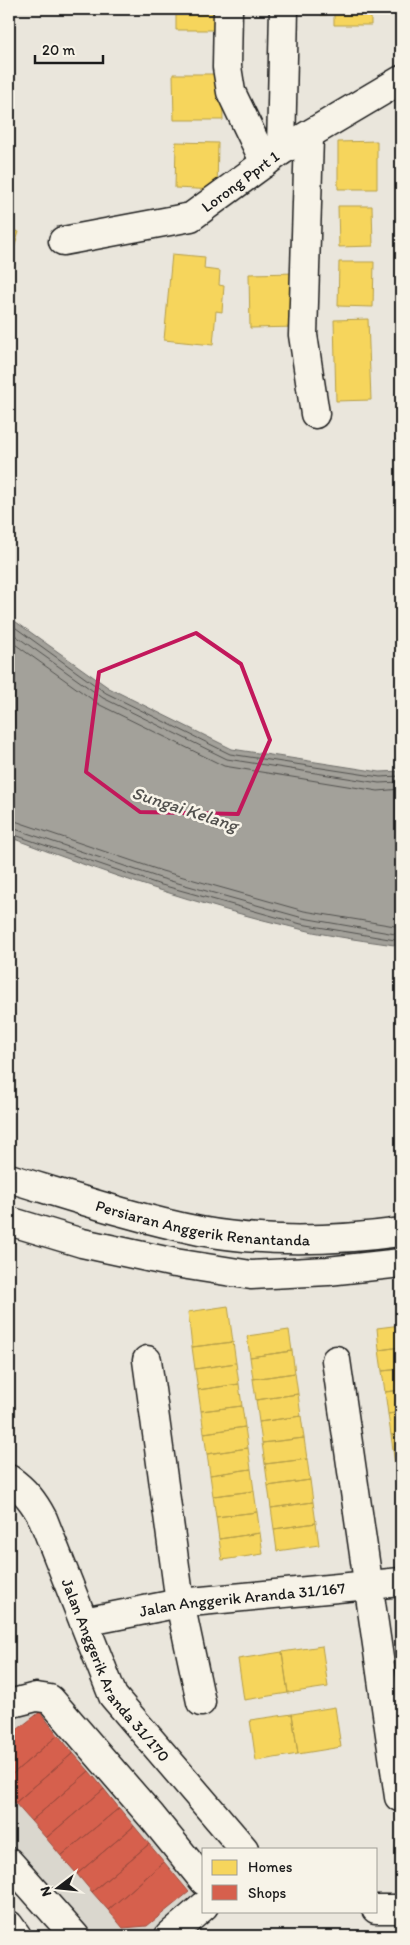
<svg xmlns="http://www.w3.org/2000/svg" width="410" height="1945" viewBox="0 0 410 1945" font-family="Itim,sans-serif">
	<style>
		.built { fill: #dad7ce }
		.water { fill: #a3a19a; stroke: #6d6c68 }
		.homes { fill: #f6d55c; stroke: #b59e49 }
		.shops { fill: #d6604d; stroke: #9e4c3e }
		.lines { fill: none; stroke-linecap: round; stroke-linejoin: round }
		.shore { stroke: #52514e; stroke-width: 1 }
		.minor-casing { stroke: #1c1c1c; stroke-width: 31 }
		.major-casing { stroke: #1c1c1c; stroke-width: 31 }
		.minor { stroke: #f7f3e8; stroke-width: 28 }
		.major { stroke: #f7f3e8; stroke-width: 28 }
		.marked { fill: none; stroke: #c2185b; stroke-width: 4; stroke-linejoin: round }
		.labels { text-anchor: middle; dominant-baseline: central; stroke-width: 5; stroke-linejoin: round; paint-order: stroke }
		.street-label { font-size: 16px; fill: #1c1c1c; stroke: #f7f3e8 }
		.water-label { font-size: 18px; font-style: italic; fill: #52514e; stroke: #f7f3e8 }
	</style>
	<rect width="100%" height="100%" fill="#eae6dc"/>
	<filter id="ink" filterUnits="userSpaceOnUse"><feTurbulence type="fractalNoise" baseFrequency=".02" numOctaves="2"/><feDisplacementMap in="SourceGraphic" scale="10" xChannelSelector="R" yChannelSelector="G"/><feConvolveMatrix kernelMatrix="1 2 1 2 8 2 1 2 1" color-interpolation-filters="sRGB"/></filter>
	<g filter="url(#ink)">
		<!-- built -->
		<path class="built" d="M48,1703l155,192 -47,41h-74l-73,-83v-142z"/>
		<!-- water -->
		<path class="water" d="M9,617l100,71 123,61 148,23 21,-1v175c-33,-5 -68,-9 -101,-17 -99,-23 -196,-56 -291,-92z"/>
		<!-- homes -->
		<path class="homes" d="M176,9h41l1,21h-42z
			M321,9h50v16h-37v-11l-13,1z
			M173,74h49l1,46h-49z
			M377,141v48h-39v-47z
			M176,142l42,1 -1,47 -42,-2z
			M338,206h34l1,40 -34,1z
			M9,228l10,4 -10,33z
			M172,254l33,3 -1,12 16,2 -1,14 5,1 -2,26 -6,-1 -3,34 -49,-5z
			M339,262h35l-1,45 -35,-1z
			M297,273l1,54 -48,1 -1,-54z
			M368,319l3,81 -35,1 -2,-81z
			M228,1306l5,36 -41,5 -4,-35z
			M401,1325v22l-22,3 -2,-22z
			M289,1330l3,21 -42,6 -3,-21z
			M233,1342l3,21 -41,6 -3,-22z
			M401,1347v22l-19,2 -3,-21z
			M292,1351l3,22 -42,6 -3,-22z
			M236,1363l3,21 -41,6 -3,-21z
			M401,1369v21l-16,2 -3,-21z
			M295,1373l3,21 -42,6 -3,-21z
			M239,1384l3,22 -41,5 -3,-21z
			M401,1390v22l-13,2 -3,-22z
			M298,1394l3,22 -42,6 -3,-22z
			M242,1406l3,21 -41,6 -3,-22z
			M401,1412v22l-10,1 -3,-21z
			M301,1416l3,22 -42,5 -3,-21z
			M245,1427l3,21 -41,6 -3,-21z
			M401,1434v22l-7,1 -3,-22z
			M304,1438l3,21 -42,5 -3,-21z
			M248,1448l3,21 -41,6 -3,-21z
			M401,1456v21l-4,1 -3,-21z
			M307,1459l3,21 -42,6 -3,-22z
			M251,1469l3,22 -41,5 -3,-21z
			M401,1477v22h-2l-2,-21z
			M310,1480l3,22 -42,6 -3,-22z
			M254,1491l3,21 -41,5 -3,-21z
			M313,1502l3,21 -42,6 -3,-21z
			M257,1512l3,21 -41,6 -3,-22z
			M316,1523l3,22 -42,6 -3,-22z
			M260,1533l3,21 -41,6 -3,-21z
			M322,1646l6,41 -40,6 -6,-41z
			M282,1652l6,41 -44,7 -6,-41z
			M335,1707l6,40 -43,7 -6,-40z
			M292,1714l6,40 -42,7 -6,-41z"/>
		<!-- shops -->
		<path class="shops" d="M40,1712l18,23 -49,42v-41z
			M58,1735l15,18 -58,50 -6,-8v-18z
			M73,1753l16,18 -58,50 -16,-18z
			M89,1771l15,18 -58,49 -15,-17z
			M104,1789l15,19 -58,48 -15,-18z
			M119,1808l15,18 -57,48 -16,-18z
			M134,1826l15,18 -57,48 -15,-18z
			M149,1844l15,18 -56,48 -16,-18z
			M164,1862l25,30 -42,34 -24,2 -15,-18z"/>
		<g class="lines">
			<!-- shore -->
			<path class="shore" d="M9,623l97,70 124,61 150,23 21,-1
				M9,631l94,67 124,61 152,24 22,-1
				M9,640l91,65 124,61 154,25 23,-2
				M9,819l153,52 142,40 97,16
				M9,827l151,51 143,40 98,17
				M9,833l149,51 143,40 100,17"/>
			<defs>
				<g id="minor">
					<path d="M228,9l-1,58 4,25 34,71"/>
					<path d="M309,137l-6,198 12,79"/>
					<path d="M281,151l3,-142"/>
					<path id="s1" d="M63,241l128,-24 90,-66 120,-71"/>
					<path d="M147,1360l33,243 21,99"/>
					<path d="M336,1360l63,437"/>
					<path id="s2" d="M9,1479c16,11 25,23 34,40l70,177 131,153"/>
					<path id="s3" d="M84,1622l96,-19 221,-21"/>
					<path d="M9,1704l27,-7 14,2 102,118 52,64"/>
					<path d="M9,1862l66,74"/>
					<path d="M376,1909h25"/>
					<path d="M9,1925l8,11"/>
					<path d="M169,1936l35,-30"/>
				</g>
				<g id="major">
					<path id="s4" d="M9,1178c63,19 126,40 191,53 66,12 135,10 201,1"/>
					<path d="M9,1221l73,22 93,20 76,12 77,-4 73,-8"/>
				</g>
			</defs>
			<!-- minor casing -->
			<use href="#minor" class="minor-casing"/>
			<!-- major casing -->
			<use href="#major" class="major-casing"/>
			<!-- minor -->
			<use href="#minor" class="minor"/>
			<!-- major -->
			<use href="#major" class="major"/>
		</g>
	</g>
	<!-- marked area -->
	<path class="marked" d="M196,633l45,31 29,76 -32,74 -98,-2 -54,-40 13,-100z"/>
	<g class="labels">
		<!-- street labels -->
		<g class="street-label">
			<text stroke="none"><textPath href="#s1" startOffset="191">Lorong Pprt 1</textPath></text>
			<text stroke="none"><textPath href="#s4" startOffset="200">Persiaran Anggerik Renantanda</textPath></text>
			<text stroke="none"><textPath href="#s3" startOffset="160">Jalan Anggerik Aranda 31/167</textPath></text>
			<text stroke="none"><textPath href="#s2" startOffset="222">Jalan Anggerik Aranda 31/170</textPath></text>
		</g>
		<!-- water labels -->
		<g class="water-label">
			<text transform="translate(185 809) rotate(18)">Sungai Kelang</text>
		</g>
	</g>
	<!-- margin -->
	<rect width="410" height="1945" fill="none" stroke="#f7f3e8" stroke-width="30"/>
	<rect x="15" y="15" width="380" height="1915" fill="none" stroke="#1c1c1c" stroke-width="2" filter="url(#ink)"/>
	<!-- legend -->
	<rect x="202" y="1848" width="175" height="65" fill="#f7f3e8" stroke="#9f9d96"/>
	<rect x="212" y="1860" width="25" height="15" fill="#f6d55c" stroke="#9f9d96"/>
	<text x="248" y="1872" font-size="15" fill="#1c1c1c">Homes</text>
	<rect x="212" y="1885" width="25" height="15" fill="#d6604d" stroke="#9f9d96"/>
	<text x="248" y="1898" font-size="15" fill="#1c1c1c">Shops</text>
	<!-- north arrow -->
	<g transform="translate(58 1888) rotate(254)" stroke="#f7f3e8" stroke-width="4" paint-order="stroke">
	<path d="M0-4L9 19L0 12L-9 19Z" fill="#1c1c1c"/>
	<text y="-8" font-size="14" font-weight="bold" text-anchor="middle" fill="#1c1c1c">N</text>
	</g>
	<!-- scale -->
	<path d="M35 55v8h68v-8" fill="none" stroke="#1c1c1c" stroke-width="2.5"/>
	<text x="42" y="55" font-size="15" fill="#1c1c1c" stroke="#f7f3e8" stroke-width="4" paint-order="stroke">20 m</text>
</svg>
